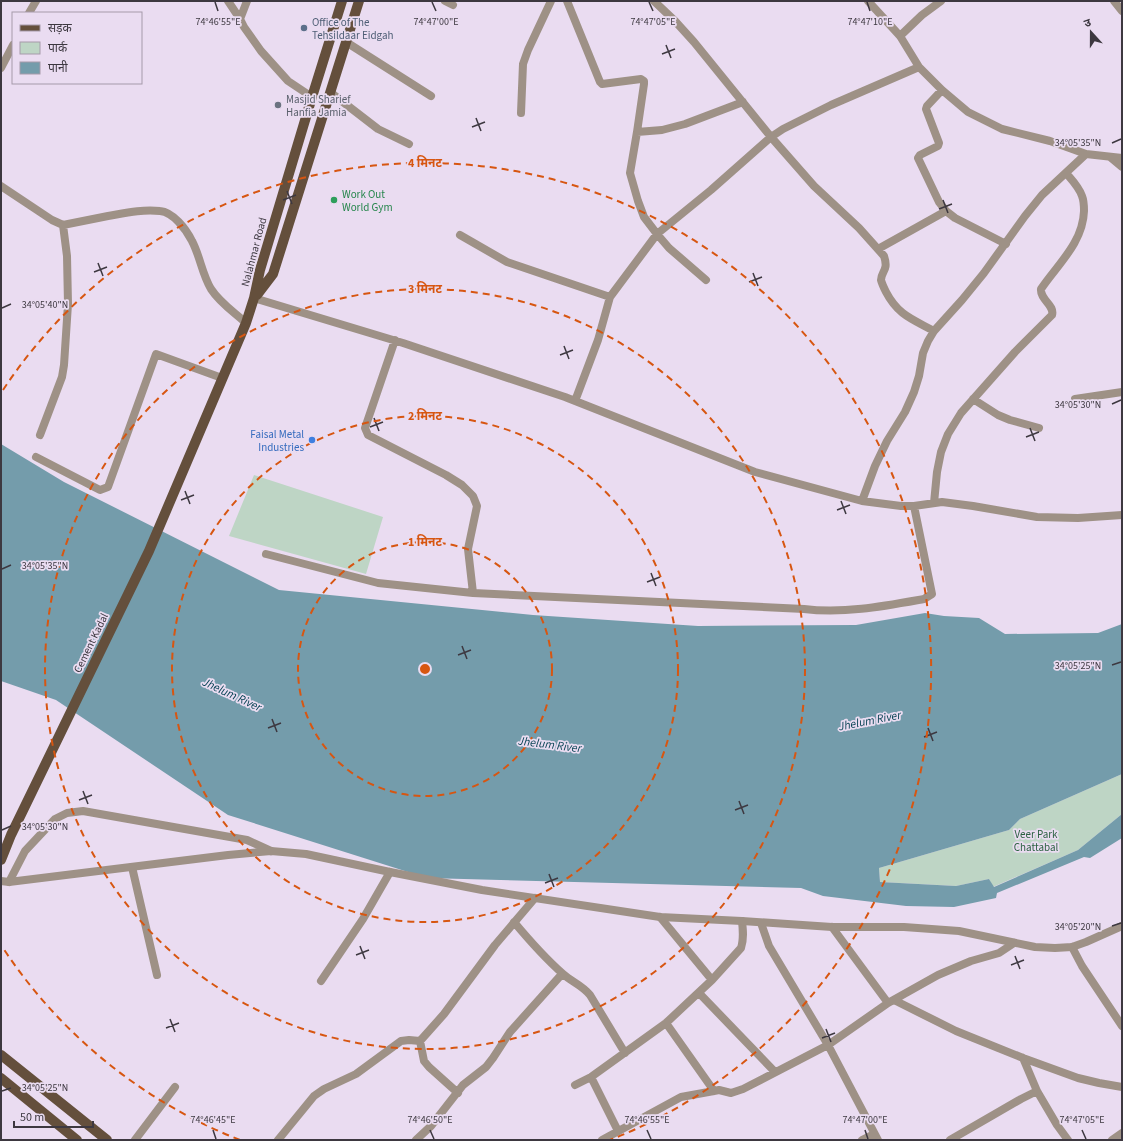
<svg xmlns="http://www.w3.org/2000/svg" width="1123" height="1141" viewBox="0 0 1123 1141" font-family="'Source Sans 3','Noto Sans Devanagari',sans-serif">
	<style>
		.green { fill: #bed5c5 }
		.water { fill: #749cab }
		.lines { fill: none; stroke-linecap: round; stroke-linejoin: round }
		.minor { stroke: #9e9186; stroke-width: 8 }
		.tertiary { stroke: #9e9186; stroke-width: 8 }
		.primary { stroke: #644f3c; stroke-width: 10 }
		.ticks { fill: none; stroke: #3d3840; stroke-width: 1.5 }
		.ring { fill: none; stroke: #d75611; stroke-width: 2; stroke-dasharray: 7 5 }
		.service-dot { fill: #5c6f8a; stroke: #eadcf1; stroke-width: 1.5 }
		.worship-dot { fill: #6b7280; stroke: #eadcf1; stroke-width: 1.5 }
		.leisure-dot { fill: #2e9e5b; stroke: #eadcf1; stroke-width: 1.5 }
		.shop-dot { fill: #3f7fe0; stroke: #eadcf1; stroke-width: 1.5 }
		.labels { text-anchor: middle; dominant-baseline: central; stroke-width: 3.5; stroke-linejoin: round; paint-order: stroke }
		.service-label { font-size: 11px; fill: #4e5e75; stroke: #eadcf1; text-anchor: start }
		.worship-label { font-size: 11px; fill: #5b616d; stroke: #eadcf1; text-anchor: start }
		.leisure-label { font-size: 11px; fill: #27864d; stroke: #eadcf1; text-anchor: start }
		.street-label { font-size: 11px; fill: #3d3840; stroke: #eadcf1 }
		.shop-label { font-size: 11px; fill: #366cbe; stroke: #eadcf1; text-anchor: end }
		.park-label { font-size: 11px; fill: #2b6141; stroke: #eadcf1 }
		.water-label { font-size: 12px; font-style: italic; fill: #023f50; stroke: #eadcf1 }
		.ticks-label { font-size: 10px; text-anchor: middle; fill: #3d3840; stroke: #eadcf1; stroke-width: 3.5; stroke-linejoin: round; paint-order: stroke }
		.centre { fill: #d75611; stroke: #eadcf1; stroke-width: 2 }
		.ring-label { font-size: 12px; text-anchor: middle; font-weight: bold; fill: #d75611; stroke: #eadcf1; stroke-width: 3.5; stroke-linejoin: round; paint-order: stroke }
	</style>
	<rect width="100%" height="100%" fill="#eadcf1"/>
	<!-- green -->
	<path class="green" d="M254,475l129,42 -17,57 -137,-38z
		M1122,774v40l-44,36 -85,37 -4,-8 -33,7 -76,-4 -1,-14 130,-38 11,-11z"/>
	<!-- water -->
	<path class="water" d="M1,444l63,38 215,108 254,25 165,11 158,-1 69,-12 19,3 35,2 26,16 93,-1 24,-9v150l-102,45 -11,11 -130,38 1,14 76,4 33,-7 5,8 84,-37 44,-36v24l-32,20 -6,-1 -87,36 -1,5 -42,9 -48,-1 -83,-10 -22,-8 -374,-10 -199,-63 -172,-115 -55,-19z"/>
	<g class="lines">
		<!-- minor -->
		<path class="minor" d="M228,1l12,18 4,8 17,24 27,30 24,16
			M445,1l8,4
			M567,1l33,81 2,2 39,-5 3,2v3l-7,48 -7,41 8,28 6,16 13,17 12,14 37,32
			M654,1l21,20 19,21 77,95 43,49 45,42 25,28c5,15 -3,15 -3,24 1,4 3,8 5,12 12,23 26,27 48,39
			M868,1l32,35 19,31 23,23 26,22 34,17 48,12 36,13
			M1114,1l8,10
			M29,13l7,-12
			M240,19l7,-18
			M900,36l22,-21 19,-14
			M346,42l85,54
			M1,68l12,-23
			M330,92l48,37 31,15
			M521,113l2,-49 5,-14 23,-49
			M637,132l25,-2 23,-6 58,-22
			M1110,157l12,10
			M1,186l51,34 11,5 4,31 1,48 -4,61 -2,12 -22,58
			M946,211l9,7 51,26
			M63,225c15,-3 30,-6 45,-9 17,-3 34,-7 52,-5 13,1 26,18 32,30 8,15 10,33 19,48 9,14 23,23 35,34
			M460,235l47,27 103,35
			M878,249l68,-38 -7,-9 -21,-44 2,-3 18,-9 1,-3 -13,-34 1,-3 15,-16
			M254,298l149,45 162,54 190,75 107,29 39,5h13l28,-4 31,4 64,11 41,1 44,-3
			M395,340l-30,88 3,7 78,40 16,10 11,11 4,10 -9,43 5,44
			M973,399l25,16 12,5 29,8
			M1075,399l47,-7
			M575,401l23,-61 12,-43 47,-63 54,-44 60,-53 12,-8 48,-24 88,-38
			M36,457l64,33 8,-3 48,-133 66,24
			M862,501l13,-35 12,-25 18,-29 9,-20 5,-16 4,-23 5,-12 6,-10 28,-31 22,-27 41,-57 17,-21 44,-41 36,4
			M934,503l3,-31 4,-20 7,-18 13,-21 54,-61 37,-37c3,-10 -12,-15 -11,-26 16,-24 42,-46 43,-78 0,-5 0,-10 -2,-15 -3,-9 -10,-16 -16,-23
			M266,554l112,29 95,10 331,16c40,5 81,-3 120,-10l8,-5 -18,-88
			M132,867l25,108
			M9,882l16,-31 30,-32 12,-6 16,-2 164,29 24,11
			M660,917l52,63
			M514,922c15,18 31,36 49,52 9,8 19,11 27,21l35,58
			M761,923l8,23 59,99 50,95
			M832,927l56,76
			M1072,947l10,19 40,60
			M321,981l42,-62 27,-47
			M699,993l76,79
			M894,1000l62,31 67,27 55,20 21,5 23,4
			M666,1023l48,68
			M420,1041l4,20 5,6 29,26
			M1023,1058l14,33
			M591,1077l27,54
			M575,1085l16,-8 75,-54 46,-43 29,-32c3,-9 2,-18 1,-27
			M135,1140l40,-53
			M278,1140l36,-44 10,-7 32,-15 45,-33 8,-1 11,1 24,-27 51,-69 40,-47
			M416,1140l15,-14 32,-41 23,-18 7,-9 17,-26 52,-58
			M602,1140l79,-43 33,-6 5,-1 12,3 12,-4 85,-44 60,-42 50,-28 33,-14 28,-8 15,-10
			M862,1140l12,-6
			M950,1140l71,-41 16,-8 20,34 11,15
			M1112,1140l10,-7"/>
		<!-- tertiary -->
		<path class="tertiary" d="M1,881l8,1 219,-27 43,-4 35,3 84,18 92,18 178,27 82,4 90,6h72l55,4 76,16 20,1 17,-1 14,-5 36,-16"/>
		<!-- primary -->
		<path class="primary" d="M257,295l16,-21 86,-273
			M1,860l10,-25 138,-284 97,-228 8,-25 6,-28 52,-173 30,-96
			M1,1055l106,85
			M1,1078l76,62"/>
	</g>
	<!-- ticks -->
	<path class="ticks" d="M215,2l3,9M432,2l4,9M649,2l4,9M867,2l3,9M666,45l5,13M662,54l13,-5M476,118l5,13M472,127l13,-5M1112,143l9,-4M287,191l5,13M283,200l13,-5M943,200l5,13M939,209l13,-5M98,263l5,13M94,272l13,-5M753,273l5,13M749,282l13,-5M2,308l9,-4M564,346l5,13M560,355l13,-5M1112,404l9,-4M374,418l5,13M370,427l13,-5M1030,428l5,13M1026,437l13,-5M185,491l5,13M181,500l13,-5M841,501l5,13M837,510l13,-5M2,569l9,-4M651,573l5,13M647,582l13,-5M462,646l5,13M458,655l13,-5M1112,665l9,-3M272,719l5,13M268,728l13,-5M928,728l5,13M924,737l13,-5M83,791l5,13M79,800l13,-5M739,801l5,13M735,810l13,-5M2,830l9,-4M549,874l5,13M545,883l13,-5M1112,926l9,-3M360,946l5,13M356,955l13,-5M1015,956l5,13M1011,965l13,-5M170,1019l5,13M166,1028l13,-5M826,1029l5,13M822,1038l13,-5M2,1091l9,-3M213,1130l3,9M430,1130l4,9M647,1130l4,9M865,1130l3,9M1082,1130l4,9"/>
	<!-- distance rings -->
	<g class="ring">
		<circle cx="425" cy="669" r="127"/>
		<circle cx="425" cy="669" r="253"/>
		<circle cx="425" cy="669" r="380"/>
		<path d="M240 1140A506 506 0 0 1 3 948M3 390A506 506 0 1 1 610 1140"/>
	</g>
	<!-- markers -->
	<circle class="service-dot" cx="304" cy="28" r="4"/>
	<circle class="worship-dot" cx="278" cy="105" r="4"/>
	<circle class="leisure-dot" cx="334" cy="200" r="4"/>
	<circle class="shop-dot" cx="312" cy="440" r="4"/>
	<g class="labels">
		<!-- service labels -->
		<g class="service-label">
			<text x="312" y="22">Office of The<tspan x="312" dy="13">Tehsildaar Eidgah</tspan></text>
		</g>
		<!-- worship labels -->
		<g class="worship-label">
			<text x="286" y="99">Masjid Sharief<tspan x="286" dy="13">Hanfia Jamia</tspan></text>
		</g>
		<!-- leisure labels -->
		<g class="leisure-label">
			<text x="342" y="194">Work Out<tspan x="342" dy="13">World Gym</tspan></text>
		</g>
		<!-- street labels -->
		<g class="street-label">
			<text transform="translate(254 252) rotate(-75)">Nalahmar Road</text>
			<text transform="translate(91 643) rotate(-64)">Cement Kadal</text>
		</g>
		<!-- shop labels -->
		<g class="shop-label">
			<text x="304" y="434">Faisal Metal<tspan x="304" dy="13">Industries</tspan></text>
		</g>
		<!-- park labels -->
		<g class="park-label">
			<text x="1036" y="834">Veer Park<tspan x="1036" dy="13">Chattabal</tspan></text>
		</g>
		<!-- water labels -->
		<g class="water-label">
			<text transform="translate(232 695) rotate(25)">Jhelum River</text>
			<text transform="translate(870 721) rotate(-11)">Jhelum River</text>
			<text transform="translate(550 745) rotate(7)">Jhelum River</text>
		</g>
	</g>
	<g class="ticks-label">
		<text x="218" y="25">74°46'55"E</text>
		<text x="436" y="25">74°47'00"E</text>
		<text x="653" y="25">74°47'05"E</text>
		<text x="870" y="25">74°47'10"E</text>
		<text x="1078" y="146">34°05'35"N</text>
		<text x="45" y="308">34°05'40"N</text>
		<text x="1078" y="408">34°05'30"N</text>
		<text x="45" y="569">34°05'35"N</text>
		<text x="1078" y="669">34°05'25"N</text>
		<text x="45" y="830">34°05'30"N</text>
		<text x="1078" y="930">34°05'20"N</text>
		<text x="45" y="1091">34°05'25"N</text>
		<text x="213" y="1123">74°46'45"E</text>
		<text x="430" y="1123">74°46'50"E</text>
		<text x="647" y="1123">74°46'55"E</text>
		<text x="865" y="1123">74°47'00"E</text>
		<text x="1082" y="1123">74°47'05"E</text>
	</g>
	<circle cx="425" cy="669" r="6" class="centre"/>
	<g class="ring-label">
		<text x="425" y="167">4 मिनट</text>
		<text x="425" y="293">3 मिनट</text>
		<text x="425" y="420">2 मिनट</text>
		<text x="425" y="546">1 मिनट</text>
	</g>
	<!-- border -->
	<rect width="1123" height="1141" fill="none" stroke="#3d3840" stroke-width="4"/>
	<!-- legend -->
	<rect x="12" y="12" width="130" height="72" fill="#eadcf1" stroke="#a59aaa"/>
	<rect x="20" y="25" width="20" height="6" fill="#644f3c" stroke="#a59aaa"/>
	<text x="48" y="32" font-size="12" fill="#3d3840">सड़क</text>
	<rect x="20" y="42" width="20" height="12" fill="#bed5c5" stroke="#a59aaa"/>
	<text x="48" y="52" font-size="12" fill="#3d3840">पार्क</text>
	<rect x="20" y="62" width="20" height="12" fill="#749cab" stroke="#a59aaa"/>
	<text x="48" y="72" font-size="12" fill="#3d3840">पानी</text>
	<!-- north arrow -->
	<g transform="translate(1091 32) rotate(339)" stroke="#eadcf1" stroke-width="3" paint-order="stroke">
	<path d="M0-3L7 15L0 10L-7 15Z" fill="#3d3840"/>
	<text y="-6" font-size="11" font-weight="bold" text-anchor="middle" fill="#3d3840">उ</text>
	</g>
	<!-- scale -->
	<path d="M14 1121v6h79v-6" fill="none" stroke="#3d3840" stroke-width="2"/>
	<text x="20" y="1121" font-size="12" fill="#3d3840" stroke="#eadcf1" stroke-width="3" paint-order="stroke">50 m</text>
</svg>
